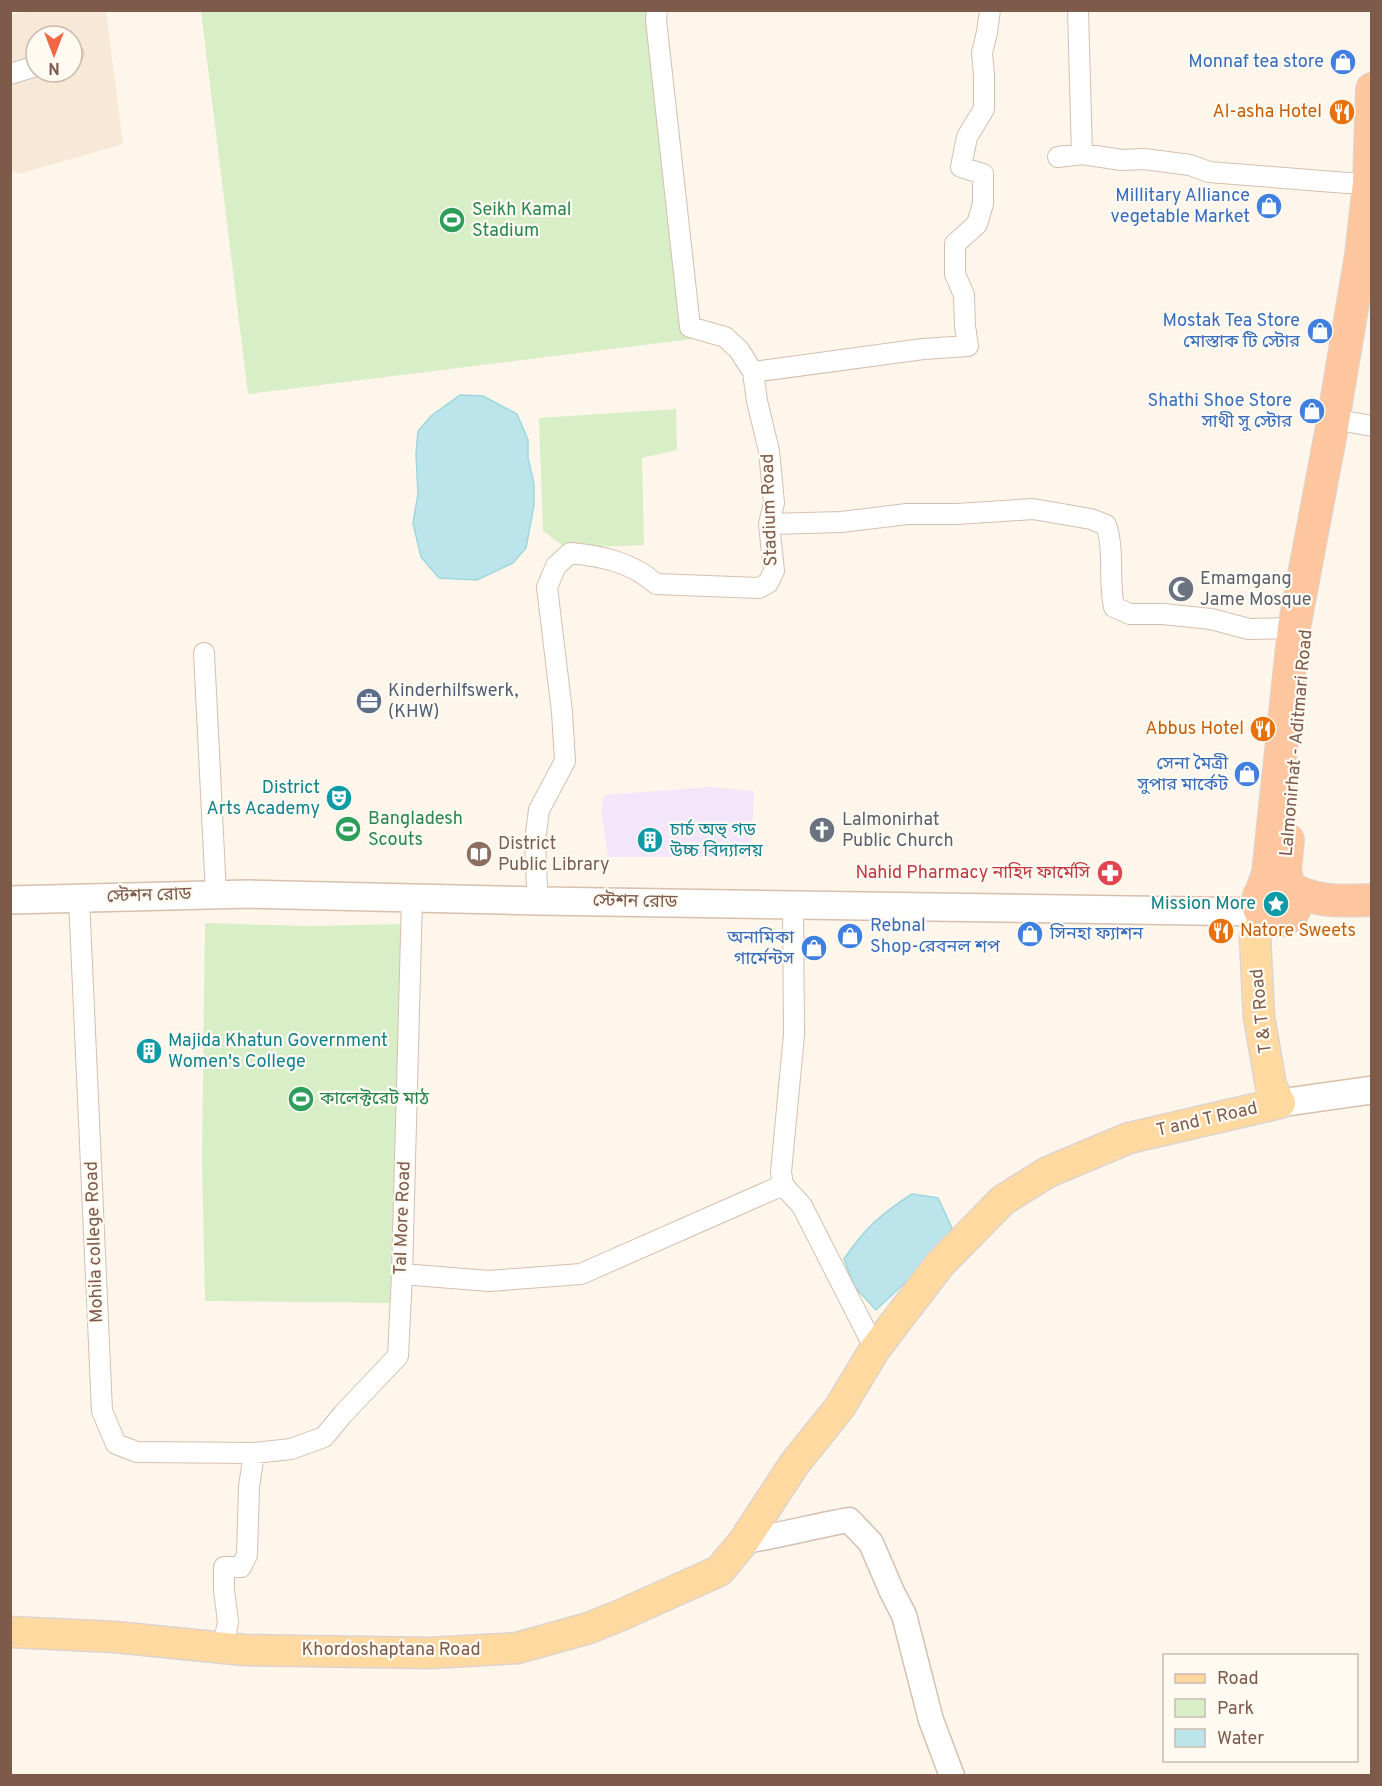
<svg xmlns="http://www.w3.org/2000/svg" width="1382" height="1786" viewBox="0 0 1382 1786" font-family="Overpass,'Noto Sans Bengali',sans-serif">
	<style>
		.residential { fill: #f7e8d7; fill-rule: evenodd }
		.education { fill: #f3e6fb }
		.green { fill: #d7eec6 }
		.water { fill: #bbe5eb; stroke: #a0d6de; stroke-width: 1.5 }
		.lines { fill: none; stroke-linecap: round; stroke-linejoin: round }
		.minor-casing { stroke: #d5bfb0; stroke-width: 22 }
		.tertiary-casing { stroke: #d5bfb0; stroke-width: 27 }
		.secondary-casing { stroke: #d8bfac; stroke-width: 30 }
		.primary-casing { stroke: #ddd4d0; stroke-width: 33 }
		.trunk-casing { stroke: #ddd4d0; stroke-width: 34 }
		.minor { stroke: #fff; stroke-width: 20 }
		.tertiary { stroke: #fff; stroke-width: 24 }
		.secondary { stroke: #fff; stroke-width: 27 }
		.primary { stroke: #ffd9a0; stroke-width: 30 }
		.trunk { stroke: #fec69e; stroke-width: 32 }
		.labels { text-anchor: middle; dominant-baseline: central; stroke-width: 4.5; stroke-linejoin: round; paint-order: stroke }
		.shop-label { font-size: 18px; fill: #366cbe; stroke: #fffaf2; text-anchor: end }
		.food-label { font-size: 18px; fill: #c56008; stroke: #fffaf2; text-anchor: end }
		.leisure-label { font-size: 18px; fill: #27864d; stroke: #fffaf2; text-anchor: start }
		.street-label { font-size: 18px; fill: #7d5a49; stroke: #fffaf2 }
		.worship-label { font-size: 18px; fill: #5b616d; stroke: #fffaf2; text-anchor: start }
		.service-label { font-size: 18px; fill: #4e5e75; stroke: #fffaf2; text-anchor: start }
		.culture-label { font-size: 18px; fill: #0d838f; stroke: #fffaf2; text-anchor: end }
		.education-label { font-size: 18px; fill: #785e54; stroke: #fffaf2; text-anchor: start }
		.health-label { font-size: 18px; fill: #be3a42; stroke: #fffaf2; text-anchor: end }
	</style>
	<rect width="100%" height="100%" fill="#fef6ea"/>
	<!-- residential -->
	<path class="residential" d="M48,10l58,1 17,133 -105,30 -7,-5 -1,-155zM36,36h36v36h-36z"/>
	<!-- education -->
	<path class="education" d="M710,787l44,4 -3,66h-143l-7,-48 3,-14z"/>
	<!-- green -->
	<path class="green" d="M201,11h456l16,166 19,162 -444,55z
		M676,409l1,41 -35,8 2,87 -78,3 -23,-17 -4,-113z
		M205,923l105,3 95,-2 -9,379 -191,-2 -3,-142z"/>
	<!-- water -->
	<path class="water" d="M460,395l23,1 34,18 11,26v18l6,26v21l-8,43 -13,15 -36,17 -38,-2 -18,-21 -8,-34 5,-29 -2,-40 2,-23 13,-15z
		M912,1194l26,4 14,30 -20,29 -56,53 -22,-24 -10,-27c21,-31 37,-45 68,-65z"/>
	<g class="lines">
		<defs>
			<path id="minor" d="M1078,10l4,144
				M72,54h1
				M10,74l26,-8
				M1058,157l24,-3 40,6 22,-1 46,6 19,7 138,11h22
				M753,372l170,-23 45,-3 -3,-20 -1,-31 -9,-21v-30l22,-20 6,-20v-30l-22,-7 6,-30 17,-28v-35l-2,-21 5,-21 3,-22
				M1344,421l28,5
				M769,524l72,-2 66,-8h50l76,-5 58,10 15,6c9,26 2,55 8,82l16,7h33l48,5 38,10 45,-1
				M204,653l12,241
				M79,898l23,513 14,33 21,8 117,1 37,-4 33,-12 19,-23 55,-58 4,-82 10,-376
				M540,901l-3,-13 -2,-48 4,-30 26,-49 -3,-49 -15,-125 9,-21 14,-13c31,3 62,9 86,31l103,4 9,-5 6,-12 -5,-47 5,-21 -5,-52 -12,-50 -4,-29 -14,-22 -14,-13 -35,-10 -34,-307 1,-10
				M793,903l1,132 -13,137 2,13 19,21 73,143
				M402,1274l87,7 92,-7 202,-89
				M223,1647l5,-25 -4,-32v-23h17l6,-12 2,-68 5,-34"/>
			<path id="tertiary" d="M744,1541c35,-5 70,-15 105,-21l22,23 21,49 12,23 27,105 21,56"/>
			<path id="secondary" d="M10,900l238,-6 292,7 720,11
				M1280,1103l92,-13"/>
			<path id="primary" d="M10,1632l105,5 129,13 186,3 87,-5 72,-20 32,-13 98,-44 25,-30 51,-78 45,-56 35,-58 65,-85 63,-64 45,-28 81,-34 151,-35 -9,-17 -12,-69 -4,-80 10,-20"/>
			<path id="trunk" d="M1288,840l-3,31 4,16c26,16 52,14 83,13
				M1258 902a19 19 0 1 1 38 0a19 19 0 1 1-38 0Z
				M1262,890l6,-17 26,-245 38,-201 29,-172 8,-72 3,-94"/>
		</defs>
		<!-- minor casing -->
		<use href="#minor" class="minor-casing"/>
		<!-- tertiary casing -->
		<use href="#tertiary" class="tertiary-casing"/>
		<!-- secondary casing -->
		<use href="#secondary" class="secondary-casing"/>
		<!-- primary casing -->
		<use href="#primary" class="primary-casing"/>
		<!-- trunk casing -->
		<use href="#trunk" class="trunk-casing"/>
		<!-- minor -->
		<use href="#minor" class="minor"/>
		<!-- tertiary -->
		<use href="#tertiary" class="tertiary"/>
		<!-- secondary -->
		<use href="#secondary" class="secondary"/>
		<!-- primary -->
		<use href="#primary" class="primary"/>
		<!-- trunk -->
		<use href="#trunk" class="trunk"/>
	</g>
	<!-- icons -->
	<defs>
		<symbol id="shop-disc" viewBox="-11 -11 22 22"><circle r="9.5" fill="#3f7fe0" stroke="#fffaf2"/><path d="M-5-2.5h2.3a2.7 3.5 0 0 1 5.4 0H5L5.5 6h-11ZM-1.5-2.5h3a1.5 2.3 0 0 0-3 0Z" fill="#fff"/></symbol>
		<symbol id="restaurant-disc" viewBox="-11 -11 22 22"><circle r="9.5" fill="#e8710a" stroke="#fffaf2"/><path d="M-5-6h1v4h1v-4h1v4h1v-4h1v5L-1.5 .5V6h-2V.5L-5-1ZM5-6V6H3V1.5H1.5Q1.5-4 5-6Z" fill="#fff"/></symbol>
		<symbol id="stadium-disc" viewBox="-11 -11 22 22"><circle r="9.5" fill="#2e9e5b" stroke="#fffaf2"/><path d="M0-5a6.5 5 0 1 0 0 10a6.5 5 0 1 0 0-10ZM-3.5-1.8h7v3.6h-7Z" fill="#fff"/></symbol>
		<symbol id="mosque-disc" viewBox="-11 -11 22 22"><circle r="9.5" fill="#6b7280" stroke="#fffaf2"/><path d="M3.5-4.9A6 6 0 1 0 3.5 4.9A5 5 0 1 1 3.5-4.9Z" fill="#fff"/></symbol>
		<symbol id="office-disc" viewBox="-11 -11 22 22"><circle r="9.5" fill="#5c6f8a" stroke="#fffaf2"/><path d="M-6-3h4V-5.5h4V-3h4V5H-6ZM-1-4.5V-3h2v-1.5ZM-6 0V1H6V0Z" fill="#fff"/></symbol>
		<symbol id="theatre-disc" viewBox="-11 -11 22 22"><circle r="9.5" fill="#0f9aa8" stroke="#fffaf2"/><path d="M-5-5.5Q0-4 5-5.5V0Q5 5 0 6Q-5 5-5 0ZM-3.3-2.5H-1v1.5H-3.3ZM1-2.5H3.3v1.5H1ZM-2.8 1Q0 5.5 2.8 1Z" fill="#fff"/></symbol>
		<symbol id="church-disc" viewBox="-11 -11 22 22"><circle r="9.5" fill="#6b7280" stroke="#fffaf2"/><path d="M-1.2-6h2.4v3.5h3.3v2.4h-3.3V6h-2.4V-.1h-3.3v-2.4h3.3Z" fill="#fff"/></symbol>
		<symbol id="building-disc" viewBox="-11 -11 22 22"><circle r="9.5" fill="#0f9aa8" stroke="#fffaf2"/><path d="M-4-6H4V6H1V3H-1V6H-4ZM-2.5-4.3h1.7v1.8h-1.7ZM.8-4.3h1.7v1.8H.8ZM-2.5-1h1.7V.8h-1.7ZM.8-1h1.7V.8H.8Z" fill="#fff"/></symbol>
		<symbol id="library-disc" viewBox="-11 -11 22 22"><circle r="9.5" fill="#8d6e63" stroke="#fffaf2"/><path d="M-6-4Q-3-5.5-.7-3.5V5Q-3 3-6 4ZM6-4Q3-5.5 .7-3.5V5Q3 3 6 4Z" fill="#fff"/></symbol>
		<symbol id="pharmacy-disc" viewBox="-11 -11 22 22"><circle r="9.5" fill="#e0444e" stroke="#fffaf2"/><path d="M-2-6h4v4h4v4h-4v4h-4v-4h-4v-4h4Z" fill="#fff"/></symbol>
		<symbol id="sight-disc" viewBox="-11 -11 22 22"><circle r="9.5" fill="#0f9aa8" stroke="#fffaf2"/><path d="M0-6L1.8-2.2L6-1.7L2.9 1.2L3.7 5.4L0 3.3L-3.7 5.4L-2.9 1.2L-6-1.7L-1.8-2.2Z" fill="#fff"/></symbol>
	</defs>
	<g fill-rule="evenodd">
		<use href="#shop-disc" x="1328" y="47" width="30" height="30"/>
		<use href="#restaurant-disc" x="1327" y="97" width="30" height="30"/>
		<use href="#shop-disc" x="1254" y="191" width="30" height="30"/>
		<use href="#stadium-disc" x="437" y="205" width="30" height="30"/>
		<use href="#shop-disc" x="1305" y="316" width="30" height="30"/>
		<use href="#shop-disc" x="1297" y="396" width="30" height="30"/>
		<use href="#mosque-disc" x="1166" y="574" width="30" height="30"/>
		<use href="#office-disc" x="354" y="686" width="30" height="30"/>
		<use href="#restaurant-disc" x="1248" y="714" width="30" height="30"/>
		<use href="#shop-disc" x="1232" y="759" width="30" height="30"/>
		<use href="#theatre-disc" x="324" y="783" width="30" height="30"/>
		<use href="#stadium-disc" x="333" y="814" width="30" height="30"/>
		<use href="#church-disc" x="807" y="815" width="30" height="30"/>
		<use href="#building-disc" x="635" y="825" width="30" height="30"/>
		<use href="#library-disc" x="464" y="839" width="30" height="30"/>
		<use href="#pharmacy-disc" x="1095" y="858" width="30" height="30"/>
		<use href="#sight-disc" x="1261" y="889" width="30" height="30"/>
		<use href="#restaurant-disc" x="1206" y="916" width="30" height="30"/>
		<use href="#shop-disc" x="1015" y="919" width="30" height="30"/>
		<use href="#shop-disc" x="835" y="921" width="30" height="30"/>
		<use href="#shop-disc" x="799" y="933" width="30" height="30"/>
		<use href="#building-disc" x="134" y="1036" width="30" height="30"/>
		<use href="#stadium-disc" x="286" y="1084" width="30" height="30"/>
	</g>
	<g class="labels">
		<!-- shop labels -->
		<g class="shop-label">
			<text x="1324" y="62">Monnaf tea store</text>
			<text x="1250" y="196">Millitary Alliance<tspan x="1250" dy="21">vegetable Market</tspan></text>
			<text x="1300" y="321">Mostak Tea Store<tspan x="1300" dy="21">মোস্তাক টি স্টোর</tspan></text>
			<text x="1292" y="401">Shathi Shoe Store<tspan x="1292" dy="21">সাথী সু স্টোর</tspan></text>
			<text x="1228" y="764">সেনা মৈত্রী<tspan x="1228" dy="21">সুপার মার্কেট</tspan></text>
			<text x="870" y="926" text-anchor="start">Rebnal<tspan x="870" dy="21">Shop-রেবনল শপ</tspan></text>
			<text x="1050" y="934" text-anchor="start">সিনহা ফ্যাশন</text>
			<text x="794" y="938">অনামিকা<tspan x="794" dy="21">গার্মেন্টস</tspan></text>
		</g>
		<!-- food labels -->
		<g class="food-label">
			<text x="1322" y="112">Al-asha Hotel</text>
			<text x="1244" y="729">Abbus Hotel</text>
			<text x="1240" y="931" text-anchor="start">Natore Sweets</text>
		</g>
		<!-- leisure labels -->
		<g class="leisure-label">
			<text x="472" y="210">Seikh Kamal<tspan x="472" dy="21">Stadium</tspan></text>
			<text x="368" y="819">Bangladesh<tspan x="368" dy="21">Scouts</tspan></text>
			<text x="320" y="1099">কালেক্টরেট মাঠ</text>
		</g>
		<!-- street labels -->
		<g class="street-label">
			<text transform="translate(770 510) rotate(-92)">Stadium Road</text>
			<text transform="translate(1297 743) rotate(-85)">Lalmonirhat - Aditmari Road</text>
			<text transform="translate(149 896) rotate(-2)">স্টেশন রোড</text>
			<text transform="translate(635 902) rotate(1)">স্টেশন রোড</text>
			<text transform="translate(1262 1011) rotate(-96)">T &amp; T Road</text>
			<text transform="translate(1207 1120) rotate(-13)">T and T Road</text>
			<text transform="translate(403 1218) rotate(-88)">Tal More Road</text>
			<text transform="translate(95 1242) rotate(-92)">Mohila college Road</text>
			<text x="391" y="1650">Khordoshaptana Road</text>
		</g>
		<!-- worship labels -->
		<g class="worship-label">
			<text x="1200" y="579">Emamgang<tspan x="1200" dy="21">Jame Mosque</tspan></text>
			<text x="842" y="820">Lalmonirhat<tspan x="842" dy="21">Public Church</tspan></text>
		</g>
		<!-- service labels -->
		<g class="service-label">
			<text x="388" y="691">Kinderhilfswerk,<tspan x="388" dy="21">(KHW)</tspan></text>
		</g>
		<!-- culture labels -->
		<g class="culture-label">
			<text x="320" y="788">District<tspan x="320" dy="21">Arts Academy</tspan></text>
			<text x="670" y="830" text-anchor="start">চার্চ অভ্ গড<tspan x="670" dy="21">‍উচ্চ বিদ্যালয়</tspan></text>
			<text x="1256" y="904">Mission More</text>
			<text x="168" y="1041" text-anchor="start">Majida Khatun Government<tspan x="168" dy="21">Women's College</tspan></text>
		</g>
		<!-- education labels -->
		<g class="education-label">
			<text x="498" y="844">District<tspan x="498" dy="21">Public Library</tspan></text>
		</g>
		<!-- health labels -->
		<g class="health-label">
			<text x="1090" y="873">Nahid Pharmacy নাহিদ ফার্মেসি</text>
		</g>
	</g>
	<!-- border -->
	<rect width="1382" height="1786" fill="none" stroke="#7d5a49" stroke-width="24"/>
	<!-- legend -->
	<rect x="1163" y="1654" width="195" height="108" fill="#fffaf2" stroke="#cbbaae" stroke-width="1.5"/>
	<rect x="1175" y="1674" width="30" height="9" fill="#ffd9a0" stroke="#cbbaae" stroke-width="1.5"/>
	<text x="1217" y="1684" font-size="18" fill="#7d5a49">Road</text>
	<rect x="1175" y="1699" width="30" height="18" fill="#d7eec6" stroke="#cbbaae" stroke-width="1.5"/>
	<text x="1217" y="1714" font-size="18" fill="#7d5a49">Park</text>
	<rect x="1175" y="1729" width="30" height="18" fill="#bbe5eb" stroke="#cbbaae" stroke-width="1.5"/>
	<text x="1217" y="1744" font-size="18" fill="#7d5a49">Water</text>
	<!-- north arrow -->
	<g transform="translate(54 54) rotate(180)"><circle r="28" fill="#fffaf2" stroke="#cbbaae" stroke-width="1.5"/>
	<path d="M0-4.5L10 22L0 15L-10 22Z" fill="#f26745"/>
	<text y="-9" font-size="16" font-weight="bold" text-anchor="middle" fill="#7d5a49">N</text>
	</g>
</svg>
